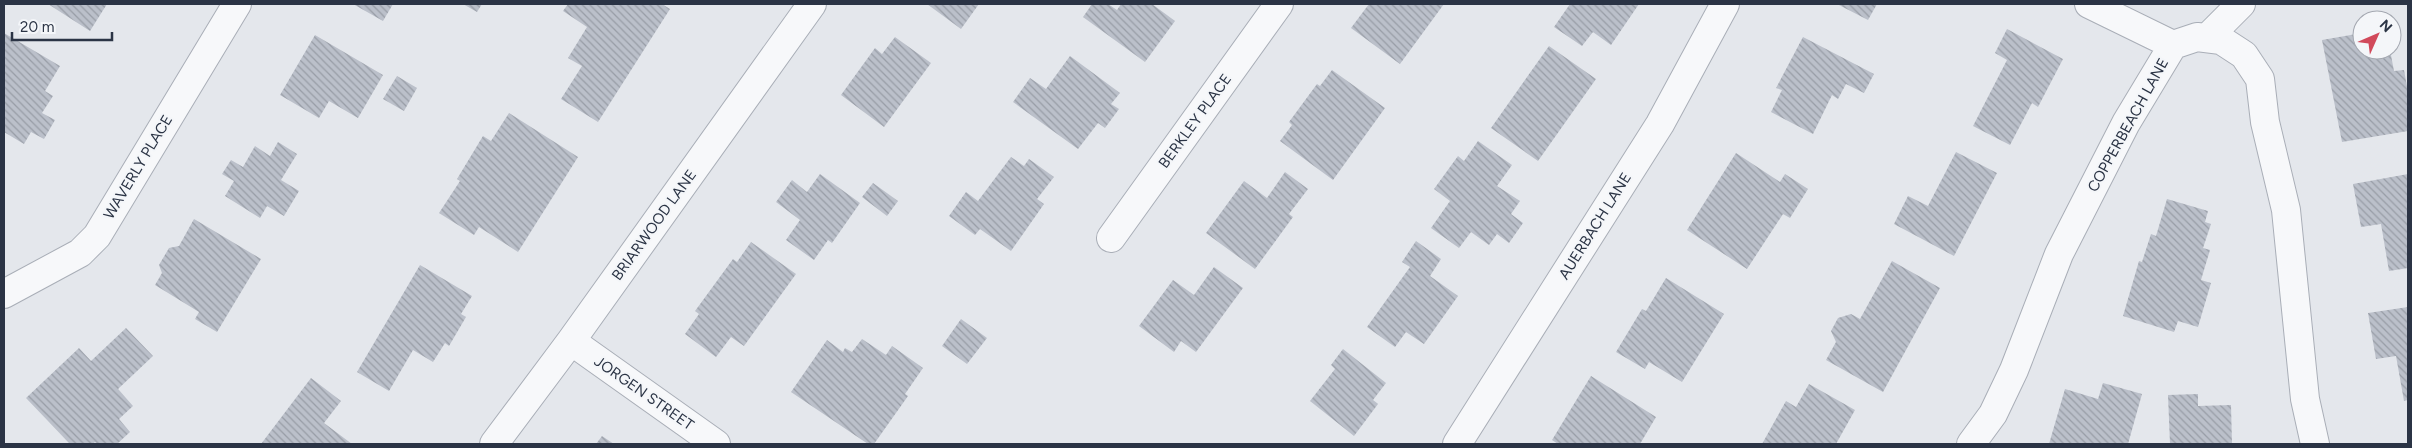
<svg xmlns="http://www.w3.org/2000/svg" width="2412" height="448" viewBox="0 0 2412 448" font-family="Figtree,sans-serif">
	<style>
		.building { fill: url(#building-back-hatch) }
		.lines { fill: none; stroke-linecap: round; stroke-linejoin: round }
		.street-casing { stroke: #a9aeb7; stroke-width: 30 }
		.street { stroke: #f7f8fa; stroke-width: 28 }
		.labels { text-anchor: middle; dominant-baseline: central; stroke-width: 4; stroke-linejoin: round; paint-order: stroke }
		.street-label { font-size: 15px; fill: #2b3445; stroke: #f4f6f9 }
	</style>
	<defs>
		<pattern id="building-back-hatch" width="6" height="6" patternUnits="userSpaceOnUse" patternTransform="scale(1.25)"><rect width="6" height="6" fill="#bbc0ca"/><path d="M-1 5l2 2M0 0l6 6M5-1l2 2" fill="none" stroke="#989da6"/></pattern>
	</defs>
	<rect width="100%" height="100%" fill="#e4e7ec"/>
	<!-- building -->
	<path class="building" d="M48,4h59l-17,27z
		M353,4h40l-10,17z
		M463,4h19l-5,8z
		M568,4h94l8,5 -72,113 -37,-23 21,-33 -14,-8 19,-31 -24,-16z
		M927,4h52l-18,25z
		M1092,4h16l9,6 4,-6h31l23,17 -30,41 -62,-45z
		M1369,4h75l-44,60 -49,-36z
		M1570,4h69l-28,41 -18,-13 -11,14 -28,-19z
		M1837,4h40l-9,16z
		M2007,29l56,30 -25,48 -6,-4 -22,42 -37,-19 34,-66 -12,-7z
		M4,33l56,33 -15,25 8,5 -11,17 13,7 -11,19 -13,-7 -7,12 -20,-12z
		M2362,33v17h28l4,21 10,-1 4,22v39l-66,11 -20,-102z
		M315,35l68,40 -25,43 -29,-17 -10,17 -39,-23z
		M895,37l36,26 -47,64 -43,-32 34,-47 7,6z
		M1803,37l71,37 -10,19 -18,-9 -8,15 -6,-4 -19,39 -42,-22 11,-22 -6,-2z
		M1549,46l47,33 -58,82 -47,-33z
		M1070,56l50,37 -9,11 8,5 -14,19 -7,-5 -20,26 -65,-47 17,-24 16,11z
		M1332,70l53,38 -52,72 -53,-39 12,-16 -3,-3 28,-38 3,2z
		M397,76l20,12 -13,23 -21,-12z
		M509,113l69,44 -60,95 -39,-25 -5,8 -35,-22 21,-32 -3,-2 26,-43 8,5z
		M1478,141l34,24 -15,21 23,15 -9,13 12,9 -14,20 -12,-9 -8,11 -18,-13 -12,16 -28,-20 19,-27 -16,-12 24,-33 6,5z
		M278,142l19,12 -16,26 18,11 -15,25 -17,-10 -7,12 -35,-22 9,-15 -12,-7 9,-14 12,7 12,-21 15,10z
		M1956,152l41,21 -43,83 -60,-32 14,-28 20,10z
		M1736,153l44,29 5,-8 23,15 -18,29 -7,-4 -36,55 -60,-39z
		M1011,157l13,9 5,-7 25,18 -17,22 7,5 -33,47 -31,-22 -5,6 -26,-19 17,-24 12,9z
		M1285,172l23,17 -19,25 4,3 -38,52 -49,-36 38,-52 23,17z
		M820,174l40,29 -28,40 -4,-3 -14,20 -28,-20 14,-20 -24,-18 16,-22 15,12z
		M2408,174v94l-19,3 -8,-47 -20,3 -8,-43z
		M873,183l25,18 -11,15 -25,-19z
		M2167,199l41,12 -3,11 6,2 -8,24 7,2 -9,30 10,3 -13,44 -20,-6 -4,11 -51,-16 16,-55 3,1 9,-28 5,2z
		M194,219l67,40 -44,73 -22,-13 4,-7 -44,-27 7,-12 -3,-8 10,-17 10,-2z
		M1416,241l25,18 -11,17 28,20 -34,48 -18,-12 -11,15 -28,-20 43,-60 -8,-5z
		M751,242l45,32 -52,72 -13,-9 -15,20 -31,-23 14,-20 -4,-3 38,-52 4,3z
		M1892,261l48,27 -57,104 -57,-32 10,-18 -5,-11 7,-13 13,-4 9,5z
		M420,265l52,31 -11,18 5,3 -17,29 -4,-3 -12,19 -20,-12 -24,41 -32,-19z
		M1214,267l29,21 -47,64 -15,-11 -7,11 -35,-26 34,-46 21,15z
		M1666,278l58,36 -42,68 -33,-20 -4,7 -29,-17 26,-43 4,2z
		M2408,307v93l-4,1 -8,-45 -20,3 -8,-46z
		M961,319l26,19 -20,26 -25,-18z
		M126,328l27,28 -35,33 15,17 -14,13 11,13 -13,12h-20l-2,-2 -2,2h-23l-44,-46 53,-50 12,13z
		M862,339l24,16 6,-9 31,22 -18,26 3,2 -34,48h-6l-77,-52 36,-52 16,12 2,-4 7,4z
		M1343,349l43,34 -13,17 5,4 -24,32 -44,-35 25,-32 -4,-4z
		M1591,376l65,41 -16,27h-82l-6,-4z
		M311,378l30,23 -17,22 28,21h-91z
		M2103,383l39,11 -14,50h-79l16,-55 33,10z
		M1809,384l46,26 -19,34h-74l24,-43 10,6z
		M2198,394v12l33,-1 1,39h-62l-2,-49z
		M602,436l12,8h-18z"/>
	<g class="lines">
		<defs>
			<path id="street" d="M2089,4l84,41
				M2207,38l34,-34
				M1111,238l168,-234
				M4,294l76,-41 17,-17 140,-232
				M571,341l145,103
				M494,444l77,-103 241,-337
				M1457,444l203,-320 65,-120
				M1971,444l22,-30 21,-44 45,-116 67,-131 47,-78 24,-8 24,3 23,15 16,24 5,43 21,88 19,189 10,45"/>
		</defs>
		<!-- street casing -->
		<use href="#street" class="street-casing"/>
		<!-- street -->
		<use href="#street" class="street"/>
	</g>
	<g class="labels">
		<!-- street labels -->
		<g class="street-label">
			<text transform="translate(1195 121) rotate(-54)">BERKLEY PLACE</text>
			<text transform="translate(2128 125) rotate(-61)">COPPERBEACH LANE</text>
			<text transform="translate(138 167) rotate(-59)">WAVERLY PLACE</text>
			<text transform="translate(654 225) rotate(-54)">BRIARWOOD LANE</text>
			<text transform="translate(1595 226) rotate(-58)">AUERBACH LANE</text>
			<text transform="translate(644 393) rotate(35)">JORGEN STREET</text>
		</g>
	</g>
	<!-- border -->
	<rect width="2412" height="448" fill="none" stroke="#2b3445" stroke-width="10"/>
	<!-- north arrow -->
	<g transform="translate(2377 35) rotate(45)"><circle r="24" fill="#f4f6f9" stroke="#a4a8b1"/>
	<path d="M0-4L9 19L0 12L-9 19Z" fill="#d1495b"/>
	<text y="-8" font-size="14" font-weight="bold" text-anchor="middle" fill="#2b3445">N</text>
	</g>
	<!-- scale -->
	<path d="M12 32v8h100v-8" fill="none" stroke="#2b3445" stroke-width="2.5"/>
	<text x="20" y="32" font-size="15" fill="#2b3445" stroke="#f4f6f9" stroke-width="4" paint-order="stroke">20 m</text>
</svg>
